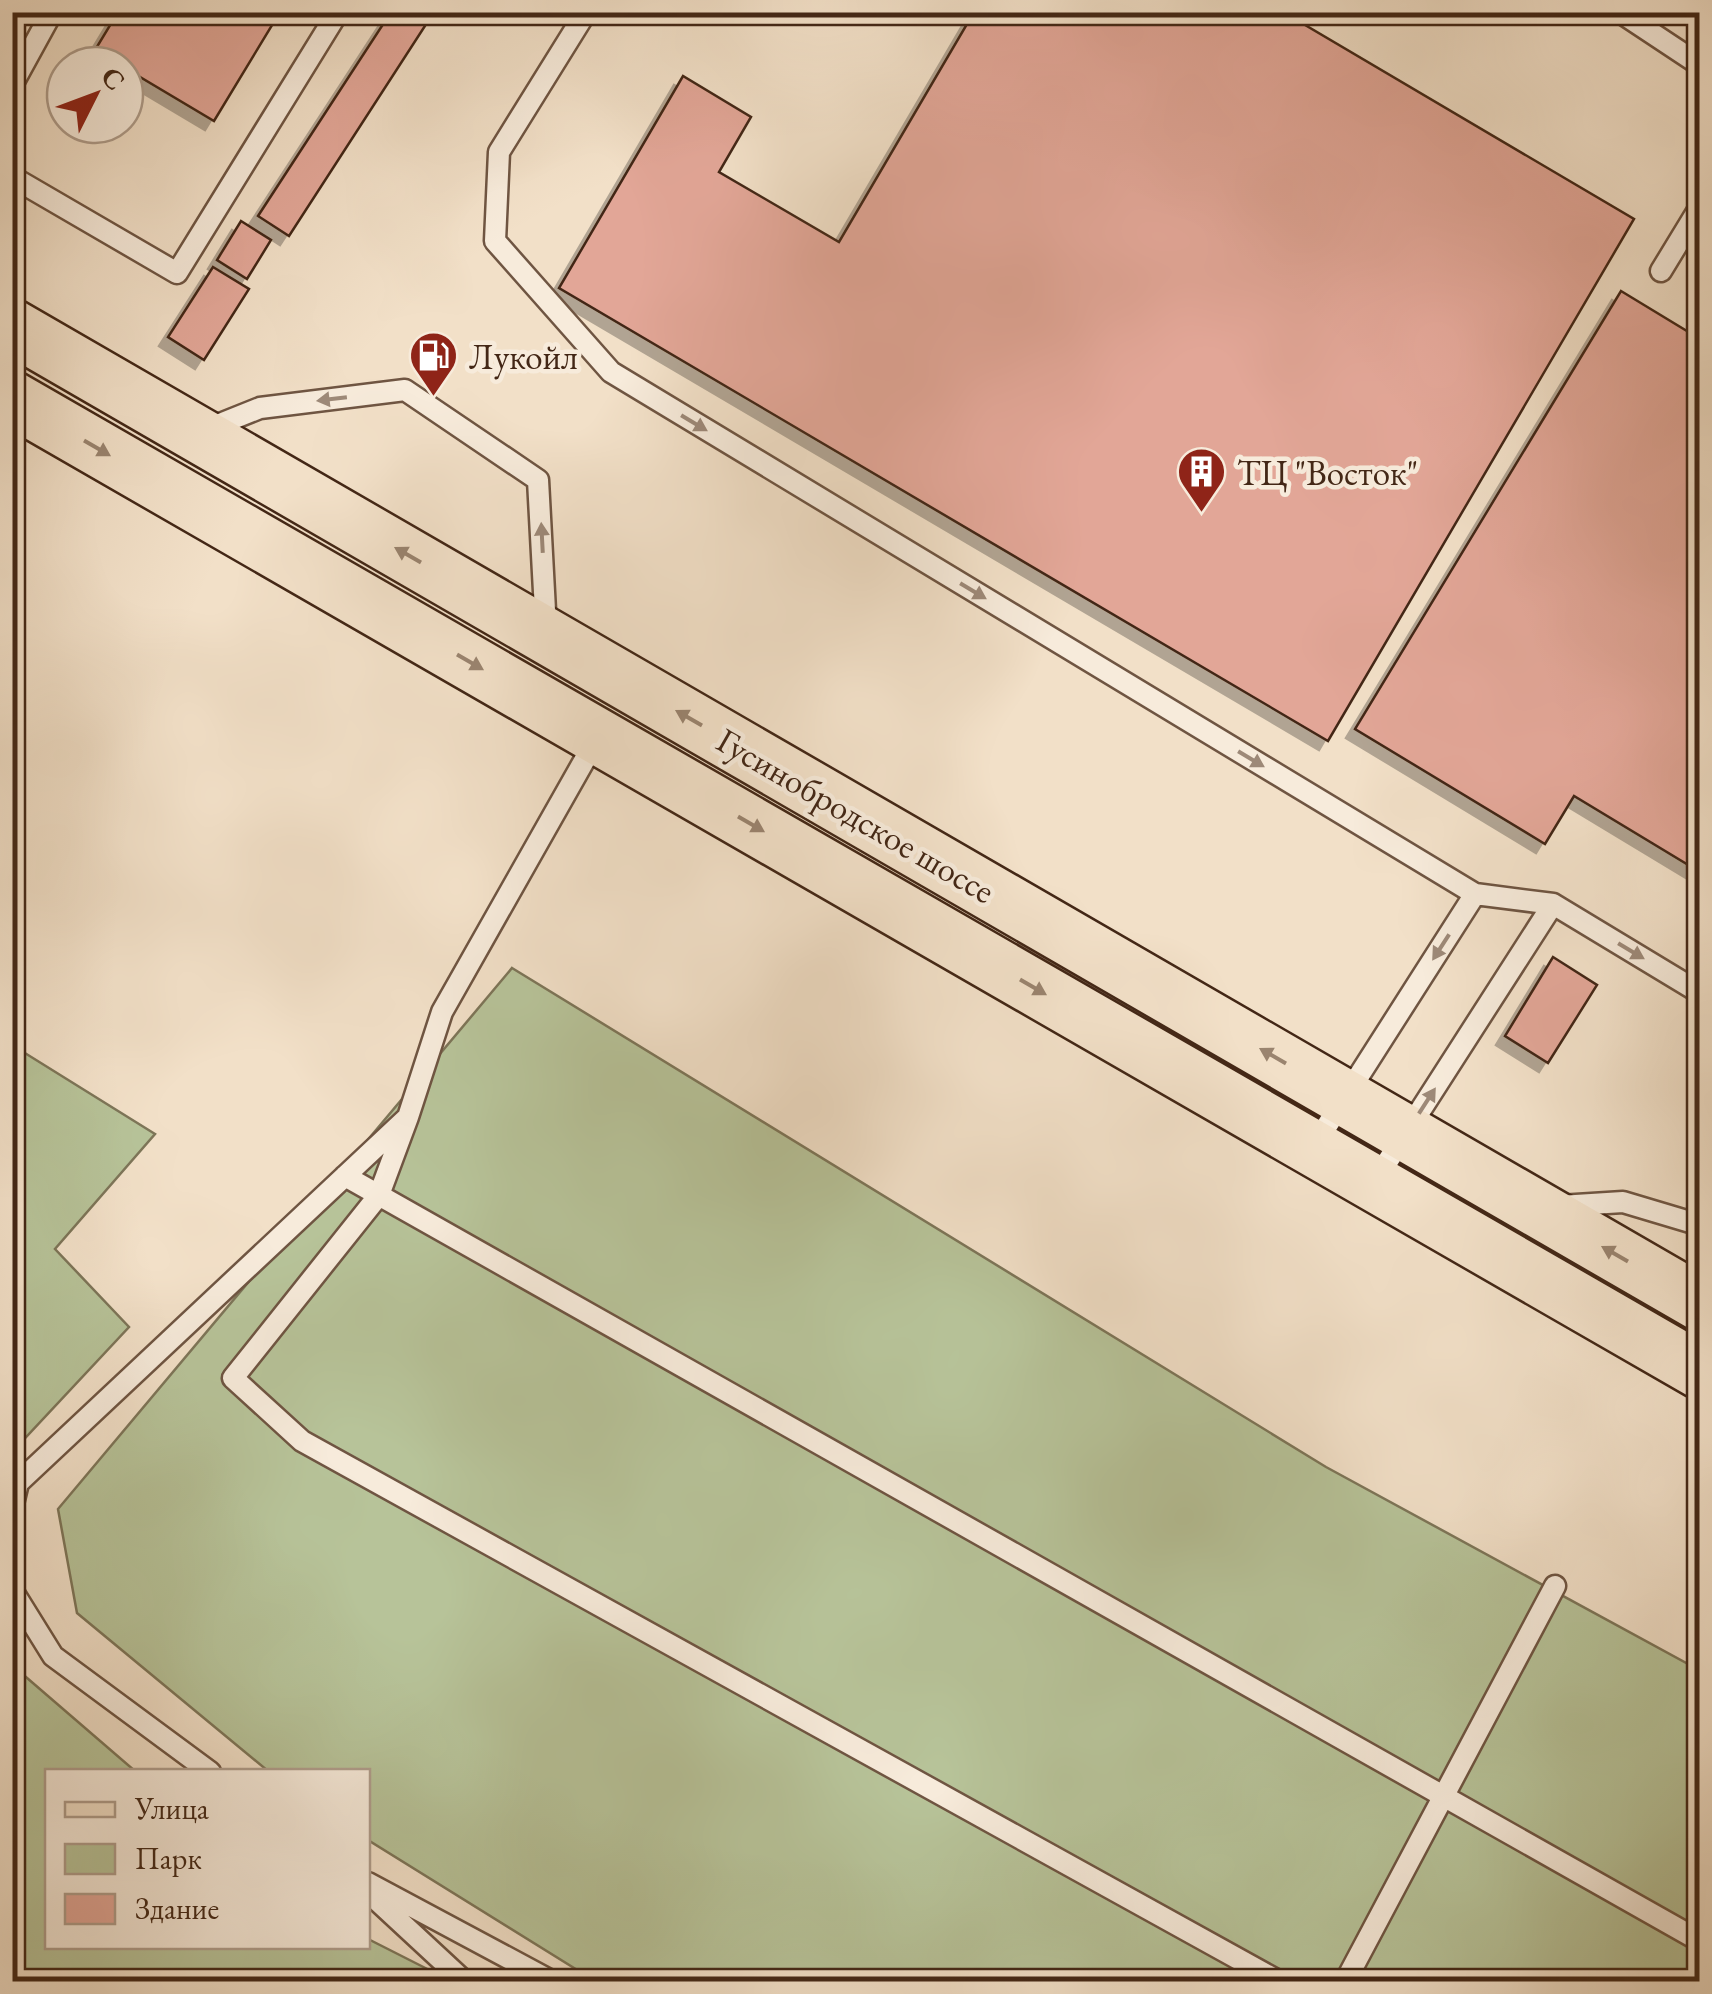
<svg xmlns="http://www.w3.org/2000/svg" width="1712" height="1994" viewBox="0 0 1712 1994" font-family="'EB Garamond',serif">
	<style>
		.green { fill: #b7c399; stroke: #7d7558; stroke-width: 2.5 }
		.building { fill: #e2a697; stroke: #432716; stroke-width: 2.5; filter: url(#shadow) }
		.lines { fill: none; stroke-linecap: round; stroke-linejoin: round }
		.service-casing { stroke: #6f5542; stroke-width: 25 }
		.primary-casing { stroke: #432716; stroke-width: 60 }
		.service { stroke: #f7ebdb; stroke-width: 20 }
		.primary { stroke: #f2e0c8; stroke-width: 55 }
		.oneway { fill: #9d8978 }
		.oneway2 { fill: #9a846f }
		.labels { text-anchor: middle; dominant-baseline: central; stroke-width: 9; stroke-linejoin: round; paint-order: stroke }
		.poi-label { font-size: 35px; fill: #432716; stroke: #f7ebdb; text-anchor: start }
		.street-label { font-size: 35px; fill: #432716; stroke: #f7ebdb }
	</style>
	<defs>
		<filter id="shadow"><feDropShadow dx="-9" dy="9" stdDeviation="0" flood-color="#0004"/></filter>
	</defs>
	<rect width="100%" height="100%" fill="#f2e0c8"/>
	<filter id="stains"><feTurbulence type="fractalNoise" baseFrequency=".002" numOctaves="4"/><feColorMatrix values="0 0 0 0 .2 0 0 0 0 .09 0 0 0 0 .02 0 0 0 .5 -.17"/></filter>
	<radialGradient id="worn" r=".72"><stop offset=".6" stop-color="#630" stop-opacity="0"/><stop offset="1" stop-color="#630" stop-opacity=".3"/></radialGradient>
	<!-- green -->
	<path class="green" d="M512,968l814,499 373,203v311h-1104l-227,-141v-68l-100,-1 -191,-158 -19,-104z
		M12,1045l143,89 -100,115 74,78 -116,124z
		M12,1665l123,106 -87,1v174h320v-7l83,42h-438z"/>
	<!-- building -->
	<path class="building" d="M118,12h162l-66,109 -89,-53v-3h-4l-26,-15z
		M391,12h43l-145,224 -31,-20z
		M974,12h309l351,207 -306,522 -769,-453 124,-212 68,41 -32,55 120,70z
		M241,221l30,19 -24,39 -30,-19z
		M213,267l36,22 -45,71 -36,-23z
		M1621,291l79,48v533l-126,-76 -29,48 -190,-115z
		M1553,957l44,28 -49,78 -43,-27z"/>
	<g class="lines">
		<defs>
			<path id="service" d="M586,12l-87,140 -4,89 116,131 864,522 -161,252
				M1620,12l80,53
				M12,85l40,-73
				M12,177l165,96 161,-261
				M1661,271l39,-64
				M205,430l55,-22 145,-18 133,90 8,149
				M1475,894l78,10
				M408,1117l-29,78 -146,183 69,63 978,541
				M345,1176l1355,765
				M1375,1181l178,-277 139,84 8,-1
				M1560,1206l63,-4 77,23
				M12,1508l6,-25 390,-366 34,-105 155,-274
				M12,1590l41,66 157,116
				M368,1883l185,99
				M369,1893l96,89
				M1345,1982l210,-396"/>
			<path id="primary" d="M12,327l1688,976
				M12,399l1688,972"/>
		</defs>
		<!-- service casing -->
		<use href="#service" class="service-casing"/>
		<!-- primary casing -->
		<use href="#primary" class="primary-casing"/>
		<!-- service -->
		<use href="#service" class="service"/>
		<!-- primary -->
		<use href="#primary" class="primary"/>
	</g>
	<!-- one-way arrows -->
	<defs><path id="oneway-solid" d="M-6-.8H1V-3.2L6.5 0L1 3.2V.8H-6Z" transform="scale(2.5)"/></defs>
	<g class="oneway">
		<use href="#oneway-solid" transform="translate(332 399) rotate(173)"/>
		<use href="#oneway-solid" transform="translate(694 423) rotate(31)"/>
		<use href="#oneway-solid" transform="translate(542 538) rotate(-93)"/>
		<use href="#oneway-solid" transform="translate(973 591) rotate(31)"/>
		<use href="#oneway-solid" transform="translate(1251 759) rotate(31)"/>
		<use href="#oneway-solid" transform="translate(1441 947) rotate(123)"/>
		<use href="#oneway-solid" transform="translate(1631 951) rotate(31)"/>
		<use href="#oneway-solid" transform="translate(1427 1101) rotate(-57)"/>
	</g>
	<g class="oneway2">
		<use href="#oneway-solid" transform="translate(97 448) rotate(30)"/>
		<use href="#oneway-solid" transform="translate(408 555) rotate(-150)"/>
		<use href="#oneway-solid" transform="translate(470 662) rotate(30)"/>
		<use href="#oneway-solid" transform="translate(689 718) rotate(-150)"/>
		<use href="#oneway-solid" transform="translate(751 824) rotate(30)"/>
		<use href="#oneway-solid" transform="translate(1033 987) rotate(30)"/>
		<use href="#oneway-solid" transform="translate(1273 1056) rotate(-150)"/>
		<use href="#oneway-solid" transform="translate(1615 1254) rotate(-150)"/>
	</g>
	<!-- icons -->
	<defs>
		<symbol id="fuel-pin" viewBox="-11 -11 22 30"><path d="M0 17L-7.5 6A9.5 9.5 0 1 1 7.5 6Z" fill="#8f2418" stroke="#f7ebdb"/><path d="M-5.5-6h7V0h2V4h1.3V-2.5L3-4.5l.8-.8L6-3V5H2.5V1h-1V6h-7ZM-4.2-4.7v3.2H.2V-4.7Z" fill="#fff"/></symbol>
		<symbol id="building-pin" viewBox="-11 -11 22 30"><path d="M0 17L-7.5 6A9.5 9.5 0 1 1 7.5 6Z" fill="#8f2418" stroke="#f7ebdb"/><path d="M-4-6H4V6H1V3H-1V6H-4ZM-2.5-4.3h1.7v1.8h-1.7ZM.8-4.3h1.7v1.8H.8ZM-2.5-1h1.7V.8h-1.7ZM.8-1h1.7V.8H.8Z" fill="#fff"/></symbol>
	</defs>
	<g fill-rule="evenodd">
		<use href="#fuel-pin" x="406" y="328" width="55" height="75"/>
		<use href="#building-pin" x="1174" y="444" width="55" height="75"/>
	</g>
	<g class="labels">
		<!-- poi labels -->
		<g class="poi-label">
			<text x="469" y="356">Лукойл</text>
			<text x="1237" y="472">ТЦ "Восток"</text>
		</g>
		<!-- street labels -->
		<g class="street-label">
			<text transform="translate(856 815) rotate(30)">Гусинобродское шоссе</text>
		</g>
	</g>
	<!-- margin -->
	<rect width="1712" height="1994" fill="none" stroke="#f2e0c8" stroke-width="50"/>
	<rect x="15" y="15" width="1682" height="1964" fill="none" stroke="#432716" stroke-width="5"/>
	<rect x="25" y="25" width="1662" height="1944" fill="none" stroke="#432716" stroke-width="2.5"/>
	<!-- legend -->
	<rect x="45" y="1769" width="325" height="180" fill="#f7ebdb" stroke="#af9d8c" stroke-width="2.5"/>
	<rect x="65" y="1802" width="50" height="15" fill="#f2e0c8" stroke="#af9d8c" stroke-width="2.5"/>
	<text x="135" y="1819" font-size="30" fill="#432716">Улица</text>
	<rect x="65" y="1844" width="50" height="30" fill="#b7c399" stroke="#af9d8c" stroke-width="2.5"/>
	<text x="135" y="1869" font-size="30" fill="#432716">Парк</text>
	<rect x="65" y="1894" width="50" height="30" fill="#e2a697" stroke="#af9d8c" stroke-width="2.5"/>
	<text x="135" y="1919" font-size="30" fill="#432716">Здание</text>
	<!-- north arrow -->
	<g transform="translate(95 95) rotate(48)"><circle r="48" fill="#f7ebdb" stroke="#af9d8c" stroke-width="2.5"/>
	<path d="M0-8L18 38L0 25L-18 38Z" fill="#8f2418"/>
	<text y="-15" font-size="28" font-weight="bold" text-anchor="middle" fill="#432716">С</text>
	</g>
	<rect width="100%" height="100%" filter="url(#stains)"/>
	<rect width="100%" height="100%" fill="url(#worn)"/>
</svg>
